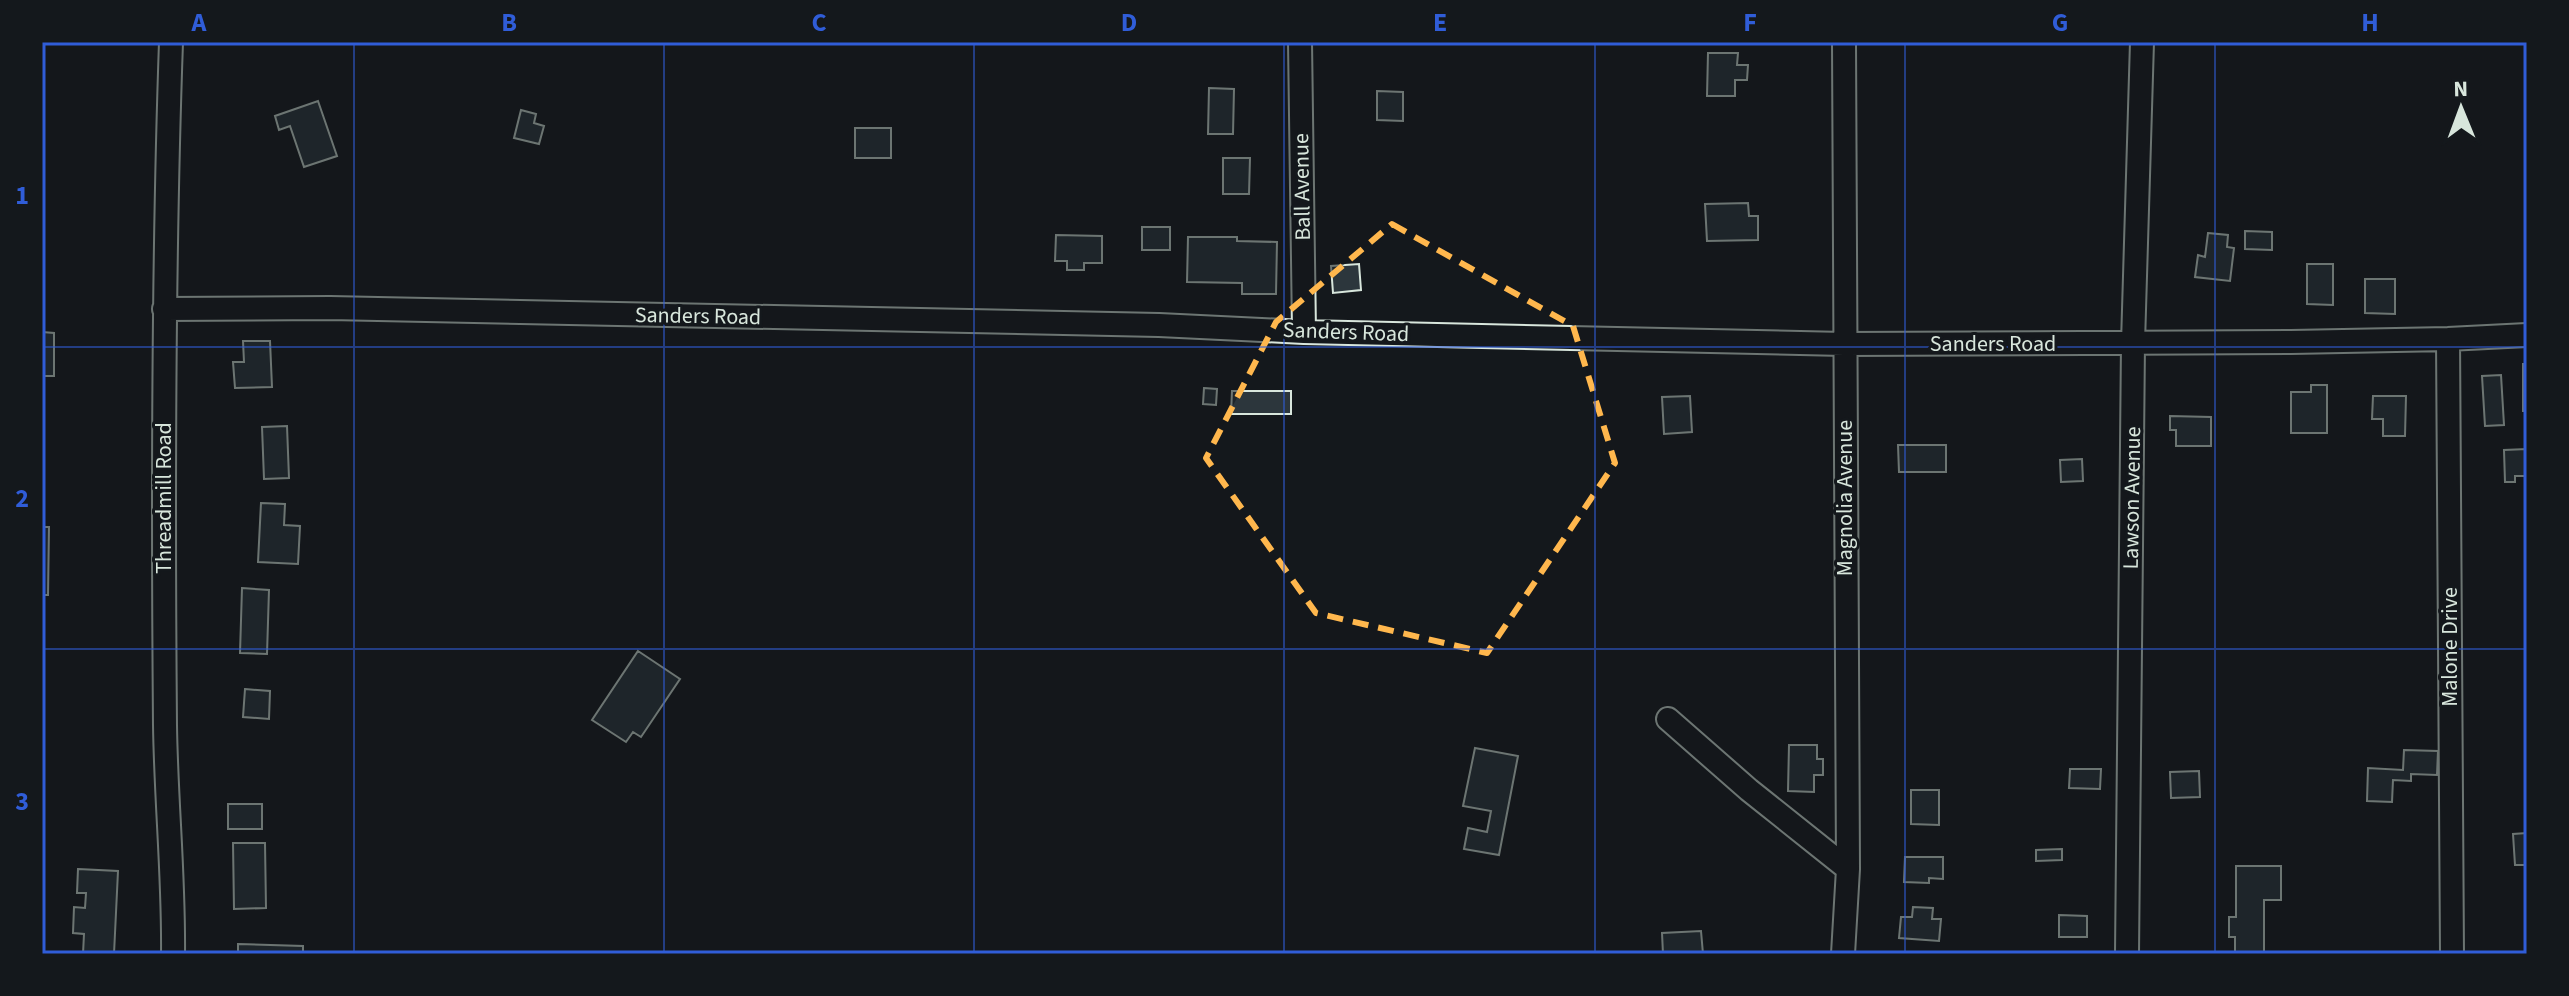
<svg xmlns="http://www.w3.org/2000/svg" width="2569" height="996" viewBox="0 0 2569 996" font-family="'Source Sans 3',sans-serif">
	<style>
		.building { fill: #2c363c; stroke: #d8e6dc; stroke-width: 2 }
		.lines { fill: none; stroke-linecap: round; stroke-linejoin: round }
		.minor-casing { stroke: #d8e6dc; stroke-width: 26 }
		.minor { stroke: #14181c; stroke-width: 22 }
		.marked { fill: none; stroke: #ffb74d; stroke-width: 6; stroke-dasharray: 16 10; stroke-linejoin: round }
		.grid { fill: none; stroke: #305dd8; stroke-width: 2; stroke-opacity: 0.55 }
		.labels { text-anchor: middle; dominant-baseline: central; stroke-width: 6; stroke-linejoin: round; paint-order: stroke }
		.street-label { font-size: 22px; fill: #d8e6dc; stroke: #14181c }
		.neatline { fill: none; stroke: #305dd8; stroke-width: 3 }
		.grid-label { font-size: 26px; text-anchor: middle; font-weight: bold; fill: #305dd8 }
	</style>
	<rect width="100%" height="100%" fill="#14181c"/>
	<!-- building -->
	<path class="building" d="M1708,53h30l-1,12h11l-1,15h-12v16h-28z
		M1209,88l25,1 -1,45h-25z
		M1377,91l26,1v29l-26,-1z
		M318,101l19,55 -33,11 -14,-41 -11,4 -4,-14z
		M521,110l15,4 -2,9 10,3 -5,18 -25,-6z
		M855,128h36v30h-36z
		M1223,158h27l-1,36h-26z
		M1748,203l1,13h9v24l-51,1 -2,-37z
		M1142,227h28v23h-28z
		M2245,231l27,1v18l-27,-1z
		M2208,233l20,2 -1,12 7,1 -4,33 -35,-4 3,-22 7,2z
		M1056,235l46,1v27h-18v7h-17v-9h-12z
		M1188,237h49v4l40,1 -1,52h-34v-11l-55,-1z
		M1359,264l2,26 -28,3 -2,-27z
		M2307,264h26v41l-26,-1z
		M2365,279h30v35l-30,-1z
		M42,332l12,1v43h-12z
		M243,341h27l2,46 -37,1 -2,-26h11z
		M2523,364h4v47h-4z
		M2501,375l3,50 -19,1 -3,-50z
		M2311,385h16v48h-36v-41h20z
		M1204,388l13,1 -1,16 -13,-1z
		M1232,391h59v23h-60z
		M1690,396l2,36 -28,2 -2,-37z
		M2373,396h33l-1,40h-22v-17h-11z
		M2170,416l41,1v29h-35v-16h-6z
		M287,426l2,52 -25,1 -2,-52z
		M1898,445h48v27h-47z
		M2527,449v27h-12v6h-10l-1,-32z
		M2082,459l1,22 -22,1 -1,-22z
		M261,503l24,1 -1,21 16,1 -2,38 -40,-2z
		M42,527h7l-1,68h-6z
		M242,588l27,2 -2,64 -27,-1z
		M638,651l42,28 -39,58 -8,-5 -7,10 -34,-22z
		M245,689l25,2 -1,28 -26,-2z
		M1789,745h28v14h6v16h-9v17l-26,-1z
		M1475,748l43,8 -19,99 -35,-6 4,-21 19,4 4,-21 -28,-5z
		M2404,750l34,1 -1,24 -26,-1v7l-18,-1 -1,22 -25,-1 1,-33 35,2z
		M2070,769h31l-1,20 -31,-1z
		M2199,771l1,26 -29,1 -1,-26z
		M1911,790h28v35l-28,-1z
		M228,804h34v25h-34z
		M2527,833v32h-12l-2,-31z
		M233,843h32l1,65 -32,1z
		M2062,849v11l-26,1v-11z
		M1905,857h38v22l-14,-1v5l-25,-1z
		M2236,866h45v34h-17v52h-29v-15h-6v-20h7z
		M78,869l40,2 -4,83h-31l1,-20 -11,-1 1,-26 11,1 1,-15h-9z
		M1913,907l20,1 -1,11h9l-2,22 -40,-3 2,-21h11z
		M2059,915l28,1v21h-28z
		M1701,931l2,23h-40l-1,-21z
		M238,944l65,2v8h-65z"/>
	<g class="lines">
		<defs>
			<path id="minor" d="M171,42c-8,227 -8,455 -6,683 1,76 9,153 8,229
				M1300,42l4,290
				M164,309l166,-1 829,17 145,7 540,12 447,-2 157,-3 79,-4
				M2448,339l4,615
				M1668,719l81,71 99,79
				M1843,954l5,-85 -4,-827
				M2127,954l6,-611 9,-301"/>
		</defs>
		<!-- minor casing -->
		<use href="#minor" class="minor-casing"/>
		<!-- minor -->
		<use href="#minor" class="minor"/>
	</g>
	<!-- marked area -->
	<path d="M0 0H2569V996H0ZM1392,224l181,102 42,137 -128,190 -171,-40 -110,-155 70,-136z" fill="#14181c" fill-opacity=".55" fill-rule="evenodd"/>
	<path class="marked" d="M1392,224l181,102 42,137 -128,190 -171,-40 -110,-155 70,-136z"/>
	<!-- grid -->
	<path class="grid" d="M354,42v912M664,42v912M974,42v912M1284,42v912M1595,42v912M1905,42v912M2215,42v912M42,347h2485M42,649h2485"/>
	<g class="labels">
		<!-- street labels -->
		<g class="street-label">
			<text transform="translate(1302 187) rotate(-91)">Ball Avenue</text>
			<text transform="translate(698 316) rotate(1)">Sanders Road</text>
			<text transform="translate(1346 332) rotate(2)">Sanders Road</text>
			<text x="1993" y="344">Sanders Road</text>
			<text transform="translate(164 498) rotate(-90)">Threadmill Road</text>
			<text transform="translate(1845 498) rotate(-90)">Magnolia Avenue</text>
			<text transform="translate(2132 498) rotate(-89)">Lawson Avenue</text>
			<text transform="translate(2450 647) rotate(-90)">Malone Drive</text>
		</g>
	</g>
	<!-- border -->
	<rect width="2569" height="996" fill="none" stroke="#14181c" stroke-width="88"/>
	<!-- north arrow -->
	<g transform="translate(2461 108) rotate(359)" stroke="#14181c" stroke-width="6" paint-order="stroke">
	<path d="M0-6L14 30L0 20L-14 30Z" fill="#d8e6dc"/>
	<text y="-12" font-size="22" font-weight="bold" text-anchor="middle" fill="#d8e6dc">N</text>
	</g>
	<rect x="44" y="44" width="2481" height="908" class="neatline"/>
	<g class="grid-label">
		<text x="199" y="31">A</text>
		<text x="509" y="31">B</text>
		<text x="819" y="31">C</text>
		<text x="1129" y="31">D</text>
		<text x="1440" y="31">E</text>
		<text x="1750" y="31">F</text>
		<text x="2060" y="31">G</text>
		<text x="2370" y="31">H</text>
		<text x="22" y="204">1</text>
		<text x="22" y="507">2</text>
		<text x="22" y="810">3</text>
	</g>
</svg>
